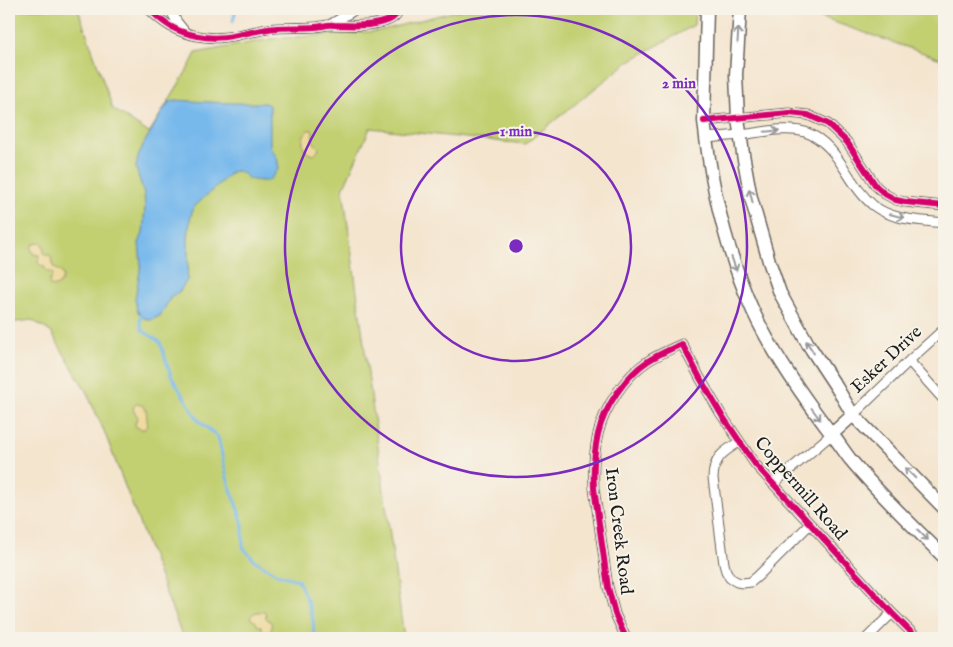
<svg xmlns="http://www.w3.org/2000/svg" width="953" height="647" viewBox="0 0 953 647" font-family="'IM FELL English',serif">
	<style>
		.green { fill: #c2d072; stroke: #6f7647 }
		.sand { fill: #eeda9e; stroke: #857b5d }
		.water { fill: #78b9ec; stroke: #4a6a84 }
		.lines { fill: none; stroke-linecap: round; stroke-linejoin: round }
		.stream { stroke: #78b9ec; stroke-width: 3 }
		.street-casing { stroke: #68625b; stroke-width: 11 }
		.secondary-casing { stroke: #68625b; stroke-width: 15 }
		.street { stroke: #fff; stroke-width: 9 }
		.secondary { stroke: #fff; stroke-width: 12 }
		.cycleway-casing { stroke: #f7f3e8; stroke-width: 9 }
		.cycleway { stroke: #d6006c; stroke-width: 6 }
		.oneway { stroke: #999 }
		.ring { fill: none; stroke: #7b2cbf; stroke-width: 2.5 }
		.labels { text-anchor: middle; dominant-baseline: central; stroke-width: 4; stroke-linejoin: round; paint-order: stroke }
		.street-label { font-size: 18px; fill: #1c1c1c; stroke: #f7f3e8 }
		.centre { fill: #7b2cbf; stroke: #f7f3e8; stroke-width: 2.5 }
		.ring-label { font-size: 15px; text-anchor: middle; font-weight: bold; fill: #7b2cbf; stroke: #f7f3e8; stroke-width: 4; stroke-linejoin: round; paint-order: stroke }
	</style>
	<rect width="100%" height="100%" fill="#f7f3e8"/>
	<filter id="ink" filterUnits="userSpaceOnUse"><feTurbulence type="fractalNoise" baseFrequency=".02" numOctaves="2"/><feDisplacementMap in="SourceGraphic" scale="10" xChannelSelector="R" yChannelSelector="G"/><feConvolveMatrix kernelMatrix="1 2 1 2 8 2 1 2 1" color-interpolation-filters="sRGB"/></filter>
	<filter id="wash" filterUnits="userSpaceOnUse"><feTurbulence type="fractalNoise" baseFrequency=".0096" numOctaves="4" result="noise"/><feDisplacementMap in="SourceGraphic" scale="20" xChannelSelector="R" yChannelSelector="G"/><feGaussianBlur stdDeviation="1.12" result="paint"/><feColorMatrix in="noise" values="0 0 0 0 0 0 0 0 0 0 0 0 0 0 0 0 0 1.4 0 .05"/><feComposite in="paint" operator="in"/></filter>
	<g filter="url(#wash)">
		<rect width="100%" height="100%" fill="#f4e5cf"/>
		<!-- green -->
		<path class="green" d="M9,9h69l35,100 36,24 40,-66 7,-14 74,-14 109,-8 84,-22h232l-1,16 -66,37 -103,82 -155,-16 -27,61 61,449h-221l-79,-207 -19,-42 -34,-57 -19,-12 -23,3z
			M796,9h148v51z"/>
		<!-- sand -->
		<path class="sand" d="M308,130h4l1,3c-1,10 -1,7 6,15l-1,3 -4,4c-12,-1 -15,-17 -6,-25z
			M40,243l2,1 2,4v6l7,2 3,12 6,3 3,4c0,7 -6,13 -13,11 -2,-5 1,-7 3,-11l-1,-2 -6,-2 -2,-5 -4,-1 -2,-2 1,-8 -6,-1 -2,-6 2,-4z
			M136,404c14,1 9,11 12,21l-3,4h-4l-5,-2 -1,-4 3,-6 -5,-7 1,-4z
			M264,612l2,1v5l5,4 1,6 -3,4h-3l-4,-2v-3l-5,-2 -1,-3 -6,-4c3,-7 8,-6 14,-6z"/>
		<!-- water -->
		<path class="water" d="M175,100c30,2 60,4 90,3l5,3v41l7,11 2,10 -10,13c-6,0 -16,0 -21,-3 -7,-5 -6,-7 -15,-7l-40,37 -3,12 -2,18v25l-1,17 -7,11 -9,6 -11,19 -9,4 -7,-2 -7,-7 -2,-13 6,-33 -2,-22 4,-10 2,-27 -1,-12 -8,-26 2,-11 5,-12 19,-33 7,-10z"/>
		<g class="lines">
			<!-- stream -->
			<path class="stream" d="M233,21l3,-12
				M142,311l-2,10 2,9 18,12 11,34 13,21 14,23 20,17 9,41 16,46v23l11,13 23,14 21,6 9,20 6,20 1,18"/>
		</g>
	</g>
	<g filter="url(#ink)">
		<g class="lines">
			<defs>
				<path id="street" d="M149,9c15,15 27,23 49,27 29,6 51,-6 79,-8 12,-1 25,0 38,-1 6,0 12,-3 19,-2 15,0 30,2 45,-2 10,-2 17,-5 20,-14
					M170,9l7,13 8,10
					M331,24l22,-13 7,-2
					M704,121l85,-8 19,2 20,9 19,18 29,44 9,8 11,6 9,2 39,4
					M706,138c11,-1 23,-2 34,-3 19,-2 46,-9 65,-3 35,12 42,53 69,74 20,15 47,14 70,17
					M909,361l35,39
					M853,415l59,-57 32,-29
					M739,442c-16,10 -25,15 -26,36l11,86 2,7 4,7 7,4 6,1 8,-1 7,-6 52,-52
					M773,484l59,-50
					M626,638l-11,-24 -7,-27 -14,-99c-1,-18 0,-36 4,-54 6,-26 27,-58 50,-73 11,-7 23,-12 34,-17l18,34 21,36 34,50 137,149 25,25
					M867,638l25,-25"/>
				<path id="secondary" d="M707,9l-3,112c7,65 22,130 49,190 20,43 48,83 77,121 7,8 13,18 20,27 29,35 62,66 94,98
					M740,9l-4,66 2,43 5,36 8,44 18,63 11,32 28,51 29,44 16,27 91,93
					M832,434l21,-19"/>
			</defs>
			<!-- street casing -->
			<use href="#street" class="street-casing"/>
			<!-- secondary casing -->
			<use href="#secondary" class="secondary-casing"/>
			<!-- street -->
			<use href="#street" class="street"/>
			<!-- secondary -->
			<use href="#secondary" class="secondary"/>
			<defs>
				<path id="cycleway" d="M149,9c15,15 27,23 49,27 29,6 51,-6 79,-8 12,-1 25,0 38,-1 6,0 12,-3 19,-2 15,0 30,2 45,-2 10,-2 17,-5 20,-14
					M704,121l85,-8 19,2 20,9 19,18 29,44 9,8 11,6 9,2 39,4
					M626,638l-11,-24 -7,-27 -14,-99c-1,-18 0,-36 4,-54 6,-26 27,-58 50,-73 11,-7 23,-12 34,-17l18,34 21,36 34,50 137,149 25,25"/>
			</defs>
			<!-- cycleway casing -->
			<use href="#cycleway" class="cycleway-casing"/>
			<!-- cycleway -->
			<use href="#cycleway" class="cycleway"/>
		</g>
		<!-- one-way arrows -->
		<defs><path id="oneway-shaft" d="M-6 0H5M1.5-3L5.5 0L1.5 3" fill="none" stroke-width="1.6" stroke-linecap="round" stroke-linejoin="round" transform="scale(1.25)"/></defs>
		<g class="oneway">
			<use href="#oneway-shaft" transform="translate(738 35) rotate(-86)"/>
			<use href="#oneway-shaft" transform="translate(772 131) rotate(-5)"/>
			<use href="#oneway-shaft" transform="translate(751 196) rotate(-103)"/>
			<use href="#oneway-shaft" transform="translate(897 216) rotate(15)"/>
			<use href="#oneway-shaft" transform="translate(734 264) rotate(70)"/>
			<use href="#oneway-shaft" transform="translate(810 347) rotate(-122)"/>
			<use href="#oneway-shaft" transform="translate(816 414) rotate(53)"/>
			<use href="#oneway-shaft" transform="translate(910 473) rotate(-135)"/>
			<use href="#oneway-shaft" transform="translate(923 535) rotate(45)"/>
		</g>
	</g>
	<!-- distance rings -->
	<g class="ring">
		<circle cx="516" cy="246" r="115"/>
		<circle cx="516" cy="246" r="231"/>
	</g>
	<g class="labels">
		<!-- street labels -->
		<g class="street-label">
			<text transform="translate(887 360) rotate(-43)">Esker Drive</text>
			<text transform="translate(800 489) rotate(49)">Coppermill Road</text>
			<text transform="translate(618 531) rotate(83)">Iron Creek Road</text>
		</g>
	</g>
	<circle cx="516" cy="246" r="8" class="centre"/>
	<g class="ring-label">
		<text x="679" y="88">2 min</text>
		<text x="516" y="136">1 min</text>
	</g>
	<!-- margin -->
	<rect width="953" height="647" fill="none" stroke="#f7f3e8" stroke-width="30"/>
</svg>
